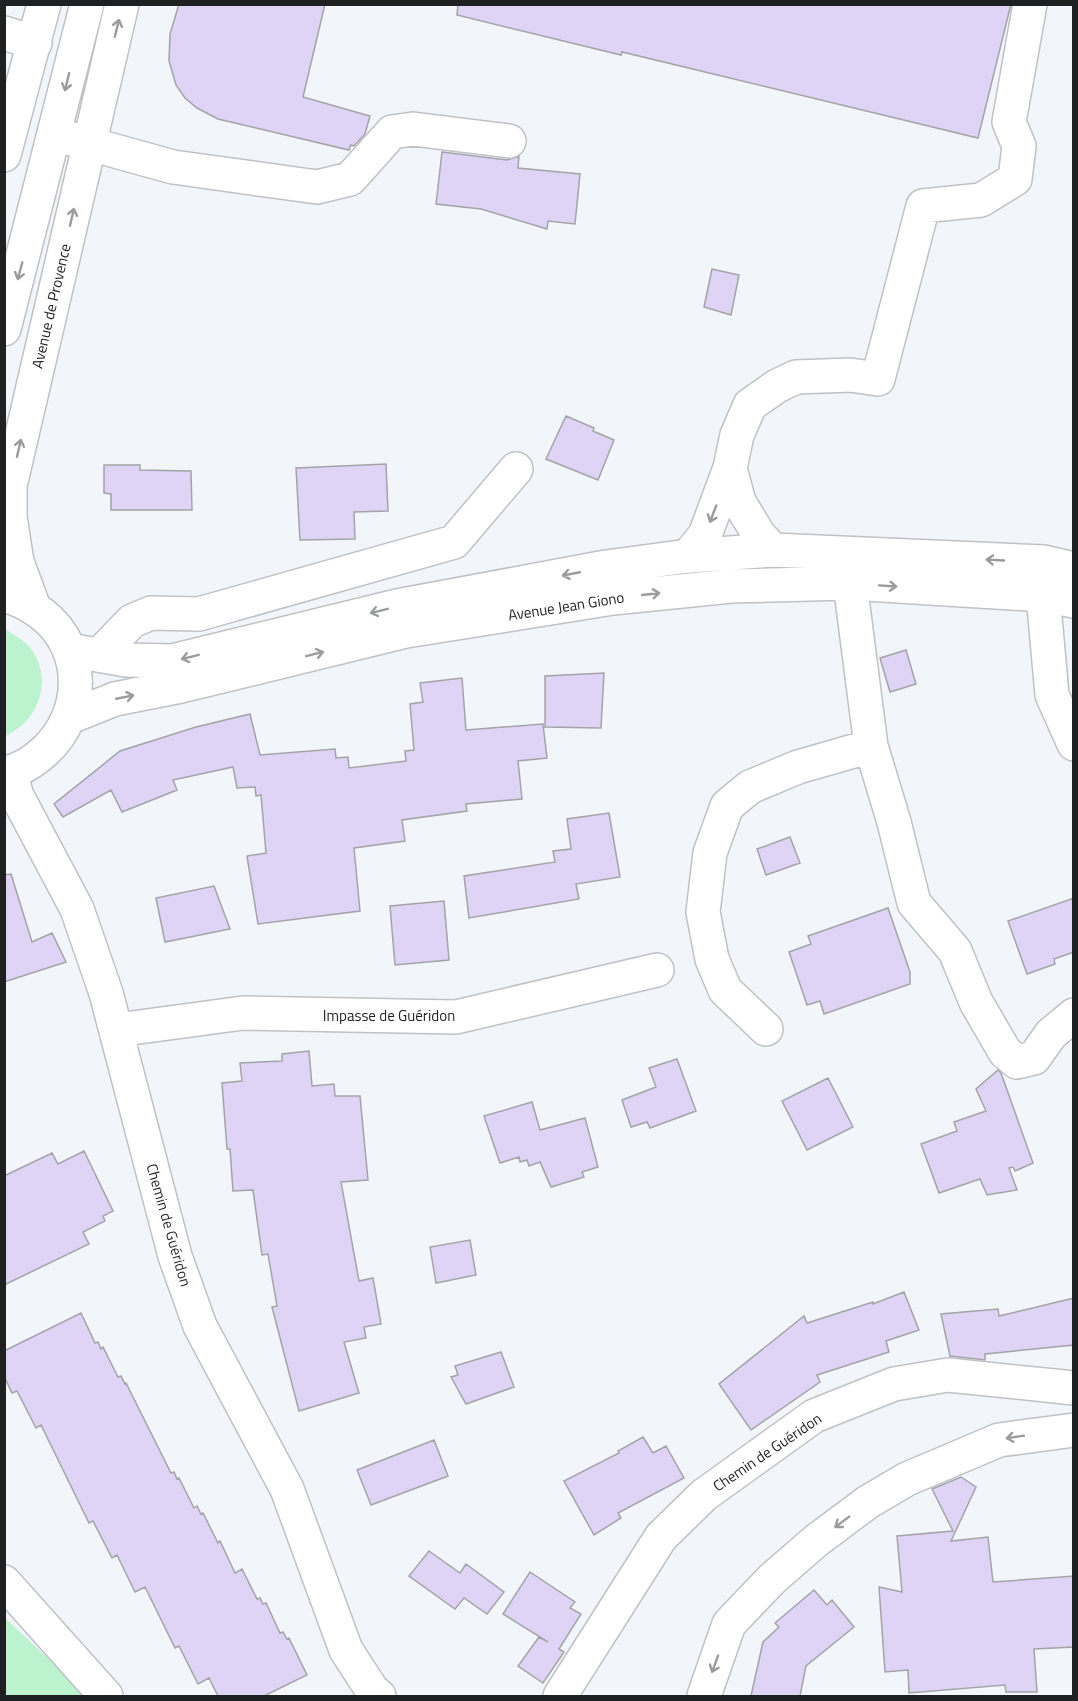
<svg xmlns="http://www.w3.org/2000/svg" width="1078" height="1701" viewBox="0 0 1078 1701" font-family="'Titillium Web',sans-serif">
	<style>
		.green { fill: #baf3cd }
		.building { fill: #dfd3f6; stroke: #a4a3a7; stroke-width: 1.5 }
		.lines { fill: none; stroke-linecap: round; stroke-linejoin: round }
		.minor-casing { stroke: #bec2c6; stroke-width: 36 }
		.major-casing { stroke: #bec2c6; stroke-width: 36 }
		.minor { stroke: #fff; stroke-width: 33 }
		.major { stroke: #fff; stroke-width: 33 }
		.oneway { stroke: #9a9b9c }
		.labels { text-anchor: middle; dominant-baseline: central; stroke-width: 4.5; stroke-linejoin: round; paint-order: stroke }
		.street-label { font-size: 15px; fill: #1f2022; stroke: #fff }
	</style>
	<rect width="100%" height="100%" fill="#f2f6fa"/>
	<!-- green -->
	<path class="green" d="M5,629c9,6 19,11 26,20 23,31 7,73 -26,87z
		M5,1618l83,78h-83z"/>
	<!-- building -->
	<path class="building" d="M179,4h146l-22,93 67,19 -5,18 -11,12 -3,-1 -2,5 -131,-31 -21,-11 -12,-10 -9,-13 -7,-24 1,-27z
		M458,4h553l-33,134 -356,-86 -1,3 -164,-40z
		M442,152l65,8 12,-4 -1,12 62,6 -5,50 -27,-3 -1,8 -66,-20 -45,-5z
		M712,269l27,6 -8,40 -27,-8z
		M566,416l28,12 -1,3 21,9 -16,40 -52,-21z
		M386,464l2,47 -34,1 1,27 -55,1 -4,-72z
		M104,465h36v5l51,1 1,39h-81v-16l-7,-1z
		M906,650l10,34 -26,8 -10,-34z
		M604,673l-3,55 -56,-1v-51z
		M462,678l4,52 77,-6 4,34 -29,3 4,38 -56,5 1,7 -65,9 3,21 -51,7 6,63 -102,13 -11,-68 19,-3 -5,-58 -5,1 -1,-9 -18,1 -4,-21 -60,13 4,10 -55,22 -11,-22 -48,27 -9,-13 66,-53 76,-24 54,-13 10,41 75,-6 1,9 12,-1 1,11 57,-7 -1,-10 9,-1 -4,-46 13,-2 -3,-19z
		M609,813l11,64 -44,7 3,15 -110,19 -5,-42 91,-14 -2,-11 18,-2 -4,-30z
		M790,837l10,26 -34,12 -9,-26z
		M11,874l21,68 20,-9 14,29 -62,20v-107z
		M214,886l16,43 -65,13 -9,-44z
		M1074,898v54l-20,7 1,5 -28,10 -19,-53z
		M444,901l5,59 -54,5 -5,-59z
		M888,908l22,64v12l-86,30 -4,-13 -13,4 -18,-53 22,-8 -3,-8z
		M309,1051l3,35 22,-2 1,12h25l8,84 -27,2 18,99 14,-3 8,46 -17,3 2,11 -22,4 15,51 -60,18 -27,-104 5,-1 -9,-52 -6,1 -9,-65 -20,1 -3,-42h-3l-5,-66 20,-2 -2,-18 42,-2v-7z
		M677,1059l19,52 -46,17 -3,-6 -16,5 -9,-27 34,-13 -7,-19z
		M998,1070l3,3 32,90 -18,8 -2,-4 -4,1 8,22 -30,5 -7,-16 -41,14 -18,-49 36,-13 -3,-9 32,-11 -10,-22z
		M828,1078l25,49 -46,23 -25,-49z
		M532,1102l8,28 45,-12 13,49 -16,5 2,5 -33,10 -11,-25 -11,4 -2,-6 -7,2 -1,-5 -19,6 -16,-47z
		M84,1151l29,60 -10,5 2,5 -22,11 6,12 -85,41v-109l48,-23 6,11z
		M470,1240l6,35 -40,8 -6,-36z
		M904,1292l15,38 -33,11 3,11 -72,23 3,7 -69,48 -32,-46 85,-68 3,7 66,-21v2z
		M1074,1298v47l-89,9v6l-35,-4 -9,-42 57,-5 1,7z
		M81,1313l14,30 3,-1 3,7 2,-2 15,30 3,-1 4,8 1,-1 45,90 3,-1 3,7 2,-1 15,30 3,-2 4,8 2,-1 15,30 2,-2 15,32 7,-4 15,30 3,-1 3,6 3,-1 14,30 3,-1 4,7 2,-1 18,37 -43,21h-46l-9,-18 -11,6 -19,-38 -4,2 -30,-61 -10,5 -18,-37 -5,3 -19,-37 -4,2 -48,-98 -5,3 -19,-37 -5,2 -8,-17v-25z
		M501,1352l13,35 -48,17 -15,-27 7,-2 -3,-9z
		M643,1437l10,16 13,-7 18,32 -66,35 3,5 -27,17 -30,-54 55,-28 -1,-2z
		M434,1440l14,36 -77,29 -14,-35z
		M961,1477l15,10 -25,54 37,-4 5,45 81,-6v71l-40,2 3,43h-31l-1,-7 -96,8 -1,-23 -23,2 -6,-85 23,5 -5,-56 56,-5 -21,-42z
		M429,1551l31,22 6,-9 38,28 -17,22 -23,-16 -9,11 -46,-33z
		M530,1572l45,30 -5,6 11,6 -22,35 5,3 -21,31 -25,-17 21,-29 9,5 -45,-28z
		M814,1590l13,15 5,-5 22,27 -48,39 -6,30h-49l12,-54 16,-15 -4,-4z"/>
	<g class="lines">
		<defs>
			<path id="minor" d="M4,33l31,10
				M54,134l119,33 144,20 33,-8 42,-47 21,-3 96,12
				M4,155l40,-151
				M730,468l9,34 20,33 14,15
				M848,554l2,29 21,163 23,76 20,81 41,48 21,51 29,50 12,10 17,-4 17,-24 23,-19
				M688,556l17,-21 25,-67 7,-33 13,-30 27,-19 19,-9 54,-2 28,4 45,-173 58,-6 34,-21 4,-33 -10,-24 21,-118
				M1044,567l-1,28 9,100 22,49
				M99,655l33,-34 19,-8 48,1 255,-72 62,-73
				M10,772l7,24 60,113 29,84 69,263 25,70 87,163 59,161 26,40 7,6
				M766,1029l-41,-39 -13,-31 -9,-47 7,-59 17,-47 23,-19 48,-20 73,-21
				M117,1030l126,-17 213,4 201,-47
				M4,1582l102,114
				M560,1696l101,-159 43,-42 110,-79 80,-32 54,-9 126,13
				M704,1696l25,-72 43,-45 45,-39 51,-38 39,-23 92,-39 75,-10"/>
			<path id="major" d="M4,329l83,-325
				M4,596c14,2 27,10 38,18 45,35 43,100 3,137 -11,10 -26,20 -41,22
				M34,608l-17,-46 -7,-45v-31l112,-482
				M69,650l57,10 46,1 225,-55 209,-39 82,-11 85,-6 271,12 30,7
				M70,717l45,-18 66,-13 225,-55 207,-33 118,-12 119,-3 193,12 31,6"/>
		</defs>
		<!-- minor casing -->
		<use href="#minor" class="minor-casing"/>
		<!-- major casing -->
		<use href="#major" class="major-casing"/>
		<!-- minor -->
		<use href="#minor" class="minor"/>
		<!-- major -->
		<use href="#major" class="major"/>
	</g>
	<!-- one-way arrows -->
	<defs><path id="oneway-shaft" d="M-6 0H5M1.5-3L5.5 0L1.5 3" fill="none" stroke-width="1.6" stroke-linecap="round" stroke-linejoin="round" transform="scale(1.5)"/></defs>
	<g class="oneway">
		<use href="#oneway-shaft" transform="translate(117 28) rotate(-76)"/>
		<use href="#oneway-shaft" transform="translate(67 82) rotate(104)"/>
		<use href="#oneway-shaft" transform="translate(72 217) rotate(-77)"/>
		<use href="#oneway-shaft" transform="translate(20 271) rotate(105)"/>
		<use href="#oneway-shaft" transform="translate(19 448) rotate(-77)"/>
		<use href="#oneway-shaft" transform="translate(713 514) rotate(111)"/>
		<use href="#oneway-shaft" transform="translate(995 560) rotate(-177)"/>
		<use href="#oneway-shaft" transform="translate(571 574) rotate(169)"/>
		<use href="#oneway-shaft" transform="translate(888 586) rotate(4)"/>
		<use href="#oneway-shaft" transform="translate(651 594) rotate(-6)"/>
		<use href="#oneway-shaft" transform="translate(379 611) rotate(166)"/>
		<use href="#oneway-shaft" transform="translate(315 654) rotate(-14)"/>
		<use href="#oneway-shaft" transform="translate(190 657) rotate(166)"/>
		<use href="#oneway-shaft" transform="translate(125 697) rotate(-11)"/>
		<use href="#oneway-shaft" transform="translate(1015 1437) rotate(171)"/>
		<use href="#oneway-shaft" transform="translate(842 1522) rotate(143)"/>
		<use href="#oneway-shaft" transform="translate(715 1664) rotate(110)"/>
	</g>
	<g class="labels">
		<!-- street labels -->
		<g class="street-label">
			<text transform="translate(51 306) rotate(-77)">Avenue de Provence</text>
			<text transform="translate(566 606) rotate(-9)">Avenue Jean Giono</text>
			<text x="389" y="1015">Impasse de Guéridon</text>
			<text transform="translate(169 1225) rotate(74)">Chemin de Guéridon</text>
			<text transform="translate(767 1452) rotate(-34)">Chemin de Guéridon</text>
		</g>
	</g>
	<!-- border -->
	<rect width="1078" height="1701" fill="none" stroke="#1f2022" stroke-width="12"/>
</svg>
